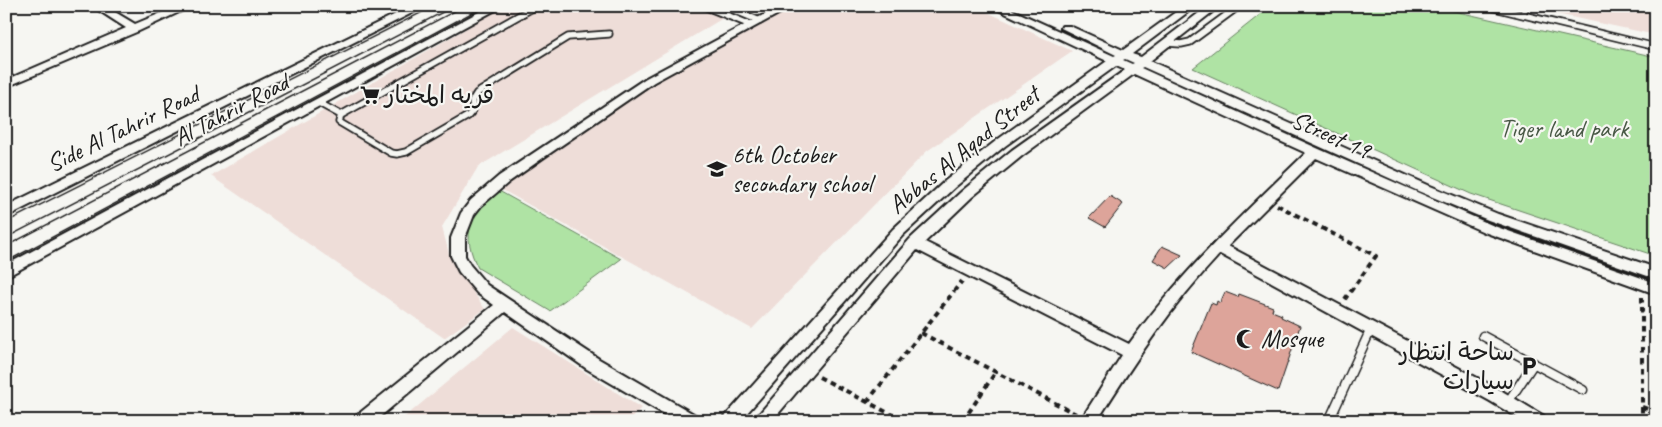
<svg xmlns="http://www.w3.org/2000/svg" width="1662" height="427" viewBox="0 0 1662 427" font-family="Caveat,'Playpen Sans Arabic',sans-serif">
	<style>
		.built { fill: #eeddd8 }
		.green { fill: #afe3a4; stroke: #668060 }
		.building { fill: #dda49a; stroke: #1c1c1c }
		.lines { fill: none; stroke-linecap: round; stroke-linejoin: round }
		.service-far1-casing { stroke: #1c1c1c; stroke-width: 9 }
		.service-casing { stroke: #1c1c1c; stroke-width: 11 }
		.minor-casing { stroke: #1c1c1c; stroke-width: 4 }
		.tertiary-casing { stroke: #1c1c1c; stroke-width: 3 }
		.path { stroke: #1c1c1c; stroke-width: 4; stroke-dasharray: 5.5 4.5; stroke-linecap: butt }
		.service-far1 { stroke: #f6f6f2; stroke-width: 5.5 }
		.service { stroke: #f6f6f2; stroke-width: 8 }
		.minor { fill: #f6f6f2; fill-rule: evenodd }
		.tertiary { fill: #f6f6f2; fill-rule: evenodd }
		.labels { text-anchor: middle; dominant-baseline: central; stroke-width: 4.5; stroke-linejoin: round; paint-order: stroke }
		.poi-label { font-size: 25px; fill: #1c1c1c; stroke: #f6f6f2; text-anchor: start }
		.street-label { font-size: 25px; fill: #1c1c1c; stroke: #f6f6f2 }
		.park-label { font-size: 25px; fill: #485845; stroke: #f6f6f2 }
	</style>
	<rect width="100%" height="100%" fill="#f6f6f2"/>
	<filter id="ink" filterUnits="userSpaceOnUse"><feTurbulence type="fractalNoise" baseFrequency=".02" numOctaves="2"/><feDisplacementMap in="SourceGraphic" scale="10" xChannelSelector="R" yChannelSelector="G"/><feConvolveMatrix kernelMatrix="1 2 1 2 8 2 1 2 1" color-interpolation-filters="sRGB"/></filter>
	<g filter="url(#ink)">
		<!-- built -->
		<path class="built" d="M505,6h190l28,12 -245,149 -36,60 8,31 35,51 -41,29 -233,-162z
			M793,6h181l98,45 -145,100 -175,178 -253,-141 152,-107z
			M1519,6h137v29z
			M513,327l128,81 -12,13h-229z"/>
		<!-- green -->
		<path class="green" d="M1271,6h161l224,51v199l-185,-62 -278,-126z
			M499,191l122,68 -71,52 -72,-43c-17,-33 -10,-57 21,-77z"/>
		<!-- building -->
		<path class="building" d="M1110,196l13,8 -18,23 -16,-9z
			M1162,246l20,9 -14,13 -15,-8z
			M1225,292l13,5 1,-3 34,13 -1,4 10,4 -1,2 19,9 -22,65 -87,-39 20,-49 5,2 1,-4 3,2z"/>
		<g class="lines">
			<defs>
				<path id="service-far1" d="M536,6l-195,109 -2,7 52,31 6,1 9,-2 62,-36 5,-6 -1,-9 5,-8 91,-56 41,-3
					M704,6l47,19
					M724,6l36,15
					M1486,6l170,41
					M1523,14l3,-8
					M1167,43l14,1 9,-2 49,-36
					M319,103l22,12"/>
				<path id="service" d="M1483,336l100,54
					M1508,402l26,-39
					M1329,421l42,-92"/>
				<path id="minor" d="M92,6h13l30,18 43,-18h14l-53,25 -133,56v-7l120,-52z
					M412,6h14l-420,211v-11z
					M490,6h13l-497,271v-12z
					M780,6h13l-139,76 -111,76 -34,24 -28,24 -7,9 -9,23v18l5,9 17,20 112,74 98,57 2,5h-23l-89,-52 -82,-57 -130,109h-21l2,-5 138,-111 -17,-12 -18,-21 -8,-16v-18l10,-25 10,-13 28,-24 147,-98z
					M990,6h14l110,50 2,-1 -55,-27 1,-2h8l53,24 61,-44h12l-64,48 9,3 67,-51h12l-70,55 278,124 70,29 158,54v11l-168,-59 -70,-29 -275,-124 -2,1 178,81 175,77 162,57v11l-172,-62 -168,-74 -88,88 274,145 42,25 2,5h-23l-33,-20 -270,-147c-48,51 -86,108 -123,167h-17l42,-66 -205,-105 -145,171h-19l157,-182 52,-48 50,-41 113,-80 -9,-4 -111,80 -50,41 -52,48 -163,186h-19l172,-192 52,-48 52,-41 110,-79zM1125,59l9,4 -2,1 -9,-4zM1134,74l172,79c-63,61 -126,120 -177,191l-204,-102 47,-45 50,-41z"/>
				<path id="tertiary" d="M436,6h17l-447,231v-14z
					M466,6h17l-477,255v-14z"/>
			</defs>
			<!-- service-far1 casing -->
			<use href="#service-far1" class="service-far1-casing"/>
			<!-- service casing -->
			<use href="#service" class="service-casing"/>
			<!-- minor casing -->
			<use href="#minor" class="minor-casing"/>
			<!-- tertiary casing -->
			<use href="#tertiary" class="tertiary-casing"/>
			<!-- path -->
			<path class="path" d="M1277,205l99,51 -31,43
				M1642,297v124
				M921,333l155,81
				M819,377l85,44
				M867,402l95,-121
				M1642,407l14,5
				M963,421l32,-48"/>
			<!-- service-far1 -->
			<use href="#service-far1" class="service-far1"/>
			<!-- service -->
			<use href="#service" class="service"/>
			<!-- minor -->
			<use href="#minor" class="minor"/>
			<!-- tertiary -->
			<use href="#tertiary" class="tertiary"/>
		</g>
	</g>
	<!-- icons -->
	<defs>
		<symbol id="supermarket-bare" viewBox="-9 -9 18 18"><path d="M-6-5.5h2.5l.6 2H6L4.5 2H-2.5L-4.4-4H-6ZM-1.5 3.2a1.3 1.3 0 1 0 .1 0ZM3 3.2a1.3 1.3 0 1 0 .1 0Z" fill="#1c1c1c" stroke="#f6f6f2" stroke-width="2.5" paint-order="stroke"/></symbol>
		<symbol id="school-bare" viewBox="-9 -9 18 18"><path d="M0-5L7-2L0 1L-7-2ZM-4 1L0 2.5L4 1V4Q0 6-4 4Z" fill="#1c1c1c" stroke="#f6f6f2" stroke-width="2.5" paint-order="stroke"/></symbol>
		<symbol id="mosque-bare" viewBox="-9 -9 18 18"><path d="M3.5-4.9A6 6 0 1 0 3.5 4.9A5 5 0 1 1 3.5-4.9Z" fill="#1c1c1c" stroke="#f6f6f2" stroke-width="2.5" paint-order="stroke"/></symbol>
		<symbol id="parking-bare" viewBox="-9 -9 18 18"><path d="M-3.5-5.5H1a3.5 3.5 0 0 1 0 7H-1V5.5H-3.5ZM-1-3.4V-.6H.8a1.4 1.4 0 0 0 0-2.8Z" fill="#1c1c1c" stroke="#f6f6f2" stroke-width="2.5" paint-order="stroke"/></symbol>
	</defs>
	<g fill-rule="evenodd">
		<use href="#supermarket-bare" x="356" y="81" width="28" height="28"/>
		<use href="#school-bare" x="703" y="155" width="28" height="28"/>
		<use href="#mosque-bare" x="1232" y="325" width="28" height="28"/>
		<use href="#parking-bare" x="1515" y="352" width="28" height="28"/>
	</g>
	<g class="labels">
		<!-- poi labels -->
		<g class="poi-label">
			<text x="385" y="95">قريه المختار</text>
			<text x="732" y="155">6th October<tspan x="732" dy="29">secondary school</tspan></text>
			<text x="1261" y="339">Mosque</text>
			<text x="1514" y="352" text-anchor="end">ساحة انتظار<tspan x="1514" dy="29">سيارات</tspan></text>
		</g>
		<!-- street labels -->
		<g class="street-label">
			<text transform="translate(231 110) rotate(-28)">Al Tahrir Road</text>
			<text transform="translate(123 129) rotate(-26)">Side Al Tahrir Road</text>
			<text transform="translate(1331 135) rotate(24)">Street 19</text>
			<text transform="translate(964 150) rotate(-39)">Abbas Al Aqad Street</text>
		</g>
		<!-- park labels -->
		<g class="park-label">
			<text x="1564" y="129">Tiger land park</text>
		</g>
	</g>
	<!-- margin -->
	<rect width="1662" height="427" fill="none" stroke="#f6f6f2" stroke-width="25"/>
	<rect x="12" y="12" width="1637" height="402" fill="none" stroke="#1c1c1c" stroke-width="2" filter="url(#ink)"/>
</svg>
